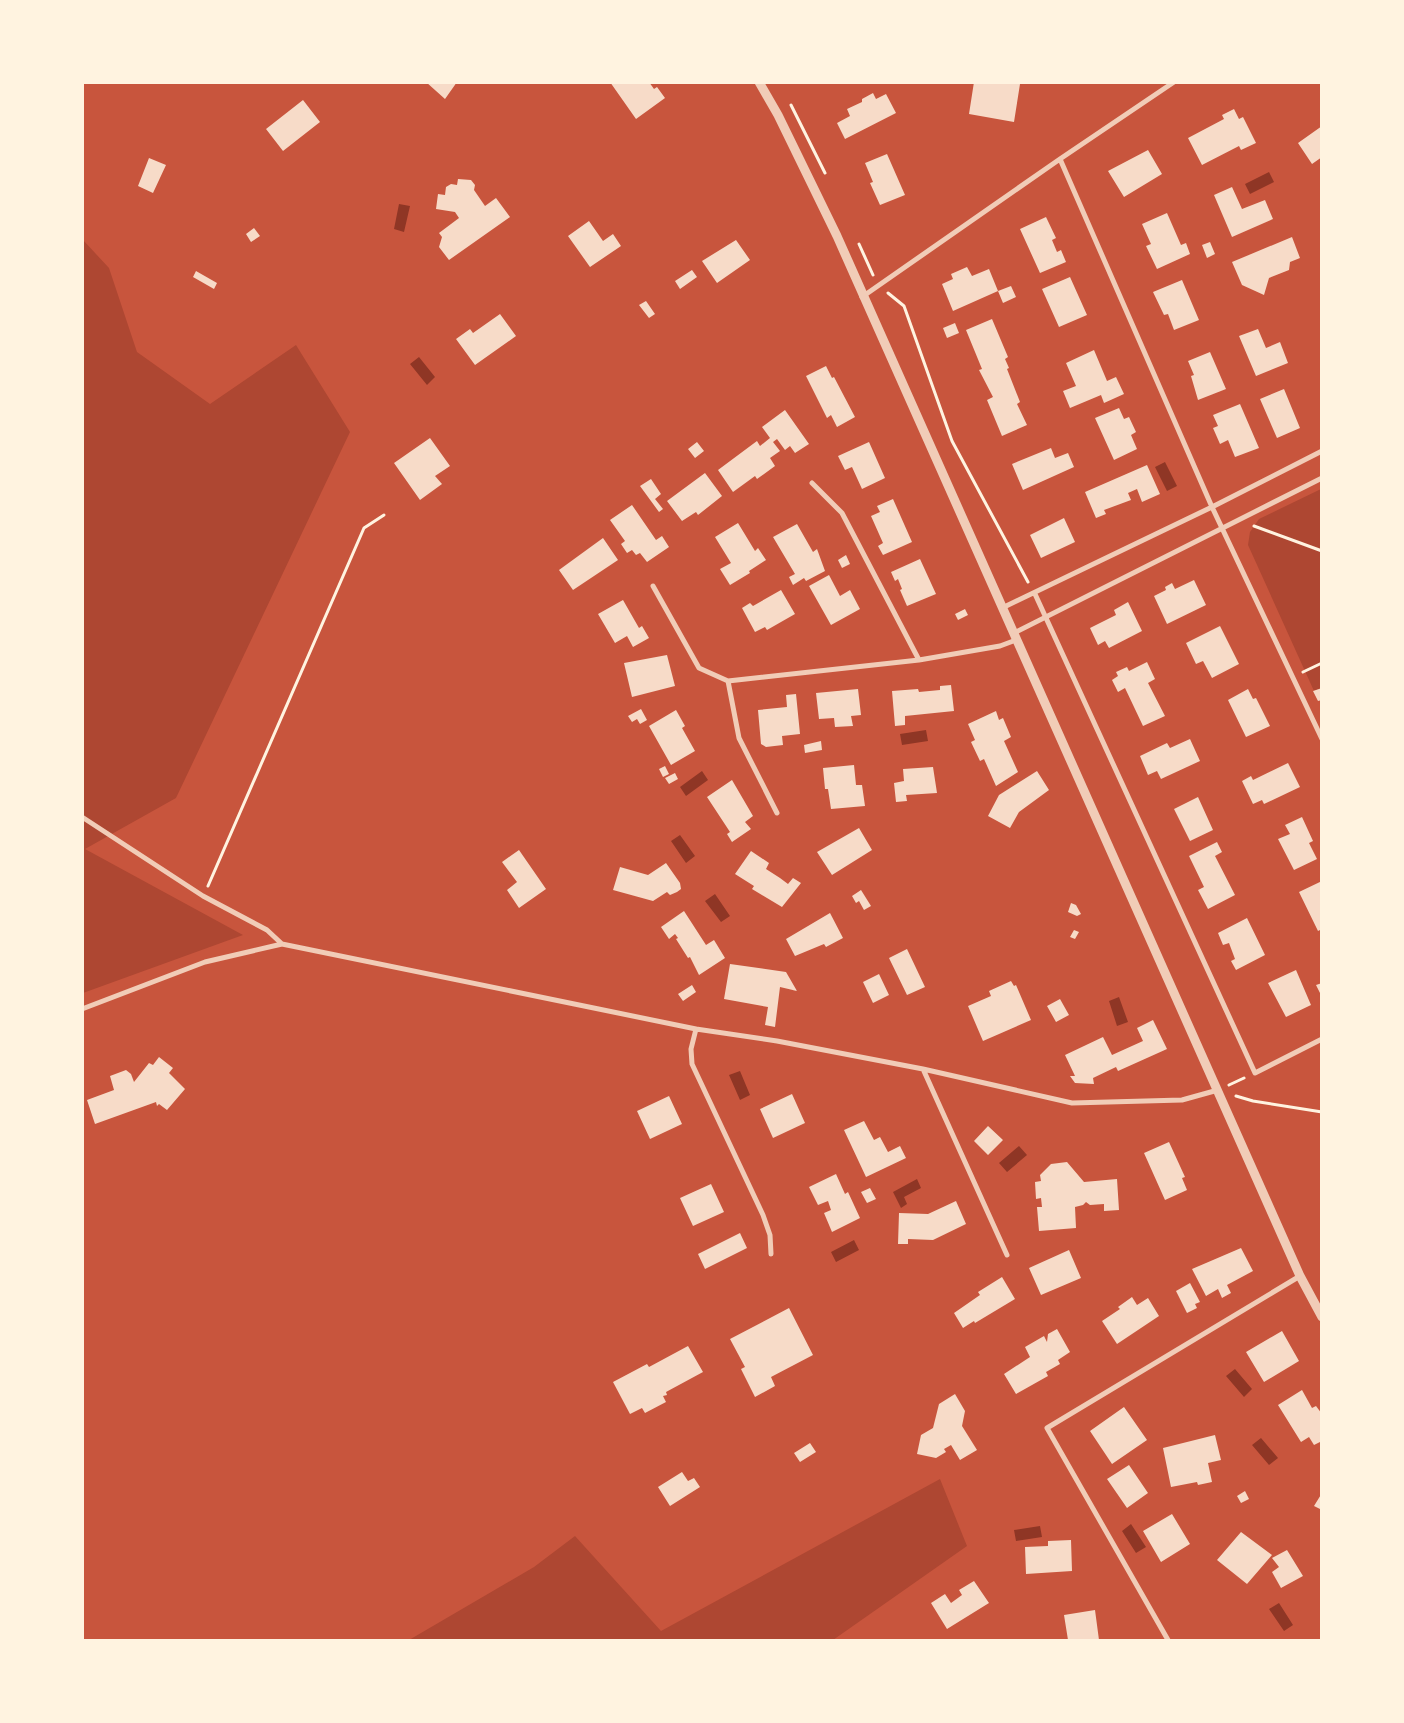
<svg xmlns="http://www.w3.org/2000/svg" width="1404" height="1723" viewBox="0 0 1404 1723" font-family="'Varela Round',sans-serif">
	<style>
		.green { fill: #ae4732 }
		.water { fill: #8f3625 }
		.building { fill: #f7dbc8 }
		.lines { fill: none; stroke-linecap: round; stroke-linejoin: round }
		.path { stroke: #fff3e0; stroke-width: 3 }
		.minor { stroke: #f1ccb7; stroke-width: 5 }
		.tertiary { stroke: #f1ccb7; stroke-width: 9 }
	</style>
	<rect width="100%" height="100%" fill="#c8553d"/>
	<!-- green -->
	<path class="green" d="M83,240l26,28 28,84 73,52 86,-59 54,87 -174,366 -91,51 158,86 -160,58z
		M1321,489v199l-7,3 -66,-146 2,-13 9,-13z
		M940,1479l27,67 -134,94h-424l125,-73 41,-31 86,95z"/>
	<!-- water -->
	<path class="water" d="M1269,172l5,10 -24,12 -5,-10z
		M399,204l11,2 -6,26 -10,-3z
		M419,357l16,20 -8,8 -17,-21z
		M1165,462l12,24 -10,5 -12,-24z
		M926,730l2,11 -26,4 -2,-11z
		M702,771l6,9 -22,16 -6,-9z
		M680,835l15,21 -9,7 -15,-22z
		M715,894l15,22 -9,6 -16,-21z
		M1119,997l9,25 -11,4 -8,-25z
		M740,1071l10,24 -10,5 -11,-25z
		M1019,1146l8,9 -20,17 -8,-9z
		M917,1179l4,9 -17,9 3,7 -6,4 -8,-16z
		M854,1240l5,10 -23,12 -5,-10z
		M1235,1369l17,20 -8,8 -18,-21z
		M1261,1438l17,20 -9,7 -17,-20z
		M1131,1524l15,23 -10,6 -14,-22z
		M1040,1526l2,11 -26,4 -2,-11z
		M1279,1603l14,22 -9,6 -15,-22z"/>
	<!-- building -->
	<path class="building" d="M426,82h31l-12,17z
		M610,82h39l5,7 3,-2 8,11 -29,21z
		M974,82l46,2 -6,38 -45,-8z
		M873,93l3,6 10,-5 10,19 -51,26 -8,-16 13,-7 -3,-7 15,-7v-3z
		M303,100l17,22 -37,29 -17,-22z
		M1234,109l5,10 4,-2 13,26 -15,7 -2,-4 -37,19 -14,-27 36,-19 -2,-4z
		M1322,126v31l-10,7 -14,-21z
		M1148,150l14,24 -38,23 -16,-26z
		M887,154l18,41 -25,10 -10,-22 3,-1 -8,-19z
		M149,158l17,7 -13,28 -15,-7z
		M458,179l13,1 4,5 -1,5 11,16 11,-8 14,19 -61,43 -10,-13 3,-10 -3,-4 20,-15 -4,-6 -19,-3 2,-15 7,1 1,-8 5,-3 6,1z
		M1232,187l10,22 23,-9 8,19 -41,18 -18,-42z
		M1167,213l14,32 5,-2 4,11 -33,15 -11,-23 5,-2 -9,-20z
		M1046,217l10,21 -4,2 5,12 4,-2 5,12 -26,11 -20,-44z
		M589,221l14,20 10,-7 8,12 -31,21 -22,-31z
		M254,228l6,8 -9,6 -5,-8z
		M1292,237l8,21 -10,4 -1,8 -20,8 -5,17 -22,-10 -10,-23z
		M736,240l14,20 -33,23 -15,-22z
		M1210,242l5,12 -8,4 -5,-13z
		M967,267l5,9 17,-7 9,22 -45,20 -11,-27 11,-5 -2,-5z
		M692,270l5,7 -17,12 -5,-8z
		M196,271l21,12 -3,6 -21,-12z
		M1070,277l17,38 -28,12 -17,-38z
		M1182,280l17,40 -25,10 -6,-16 -4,1 -11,-23z
		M1011,286l5,11 -13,6 -5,-12z
		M646,301l9,13 -6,4 -10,-13z
		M500,314l16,22 -41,29 -19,-26 14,-10 3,4z
		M992,319l16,38 -3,2 4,9 -2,1 13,33 -3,2 10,21 -25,11 -15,-36 6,-3 -14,-27 3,-1 -16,-39z
		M955,323l4,10 -12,5 -4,-10z
		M1258,329l8,19 14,-6 8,21 -32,13 -17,-40z
		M1094,350l13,31 9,-4 8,17 -20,9 -3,-8 -31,13 -7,-17 13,-5 -10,-23z
		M1210,352l16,37 -28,11 -7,-24 3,-1 -6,-14z
		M826,366l6,12 2,-1 21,40 -18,10 -6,-12 -4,3 -21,-42z
		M1284,389l16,39 -23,10 -17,-39z
		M1240,404l19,44 -24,9 -7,-17 -8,4 -7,-16 5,-2 -5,-11z
		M1119,408l5,11 5,-2 7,15 -5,3 6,14 -23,11 -19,-42z
		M785,410l24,34 -14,9 -5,-7 -5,4 -8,-11 -4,3 7,9 -10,7 5,8 -18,13 -2,-3 -22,16 -15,-22 39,-29 3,5 10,-8 -8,-11z
		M430,438l20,28 -15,10 7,8 -22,16 -26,-37z
		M697,442l7,9 -9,7 -7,-9z
		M869,442l16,36 -23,11 -10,-22 -7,3 -7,-14z
		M1051,448l4,10 13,-5 6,14 -51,23 -11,-26z
		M1147,465l13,29 -18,8 -5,-13 -9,4 3,7 -27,10 2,4 -10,4 -11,-26z
		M705,473l17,23 -24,19 -2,-3 -14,9 -15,-20z
		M651,479l10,15 -6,5 8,10 -4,3 -19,-26z
		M893,499l19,43 -29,13 -5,-9 5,-3 -12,-27 9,-4 -3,-6z
		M632,505l24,35 6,-4 7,11 -22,15 -7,-9 -4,2 -4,-5 -5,3 -6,-9 4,-3 -15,-21z
		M1064,518l11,24 -34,16 -11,-23z
		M738,523l17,28 3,-3 8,12 -17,11 1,2 -20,12 -10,-16 11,-6 -16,-26z
		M797,524l16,28 4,-3 8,22 -19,10 -2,-3 -11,7 -4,-8 6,-3 -22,-37z
		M603,538l15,22 -45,30 -14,-20z
		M846,555l4,9 -8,4 -4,-8z
		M920,559l16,35 -29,12 -7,-16 2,-1 -4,-10 -3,2 -4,-9z
		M829,575l11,21 10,-6 10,19 -29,16 -22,-39z
		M1194,580l12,25 -39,19 -13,-28 12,-6 -1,-3 7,-4 3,6z
		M781,590l14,24 -28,16 -2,-3 -10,5 -13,-24 8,-5 3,3z
		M623,600l16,28 3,-2 7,12 -16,9 -6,-11 -12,7 -17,-29z
		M1128,602l14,29 -33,17 -4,-7 -7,4 -8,-17 26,-13 -2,-5z
		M965,609l3,6 -10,5 -3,-6z
		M1220,626l19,38 -27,14 -9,-17 -7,3 -10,-21z
		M667,655l8,31 -43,11 -8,-34z
		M1147,662l8,17 -7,4 17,33 -22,10 -18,-38 -7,4 -6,-12 6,-4 -2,-4 11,-5 2,4z
		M951,685l3,26 -49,5v9l-10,1 -3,-35 26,-2 1,3 21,-2v-4z
		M1322,688v12l-4,1 -5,-10z
		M858,689l3,26 -10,1 2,10 -18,1 -1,-9 -15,1 -3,-26z
		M1248,689l5,10 3,-1 14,28 -24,11 -18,-37z
		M796,694l4,40 -18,2 1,9 -17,2 -5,-3 -3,-34 29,-3 -1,-12z
		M641,709l6,11 -7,4 -3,-5 -5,3 -4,-6z
		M676,710l9,16 -3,2 13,23 -24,14 -22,-39z
		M996,711l3,9 4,-2 8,19 -7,4 14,31 -22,14 -12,-27 -4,2 -9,-19 4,-2 -7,-16z
		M1190,739l10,22 -39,18 -4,-8 -9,4 -8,-19 27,-13 3,5z
		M821,741l1,9 -17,3 -1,-8z
		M1288,763l12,24 -36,17 -2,-4 -9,4 -11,-23 9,-5 2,4z
		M854,765l2,20h6l3,21 -34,3 -3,-20h-3l-2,-21z
		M665,766l4,8 -6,3 -4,-8z
		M933,767l4,26 -31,2 1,6 -11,1 -2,-19 10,-2 -1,-12z
		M1037,771l12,19 -30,22 -9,16 -22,-12 11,-21z
		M675,773l3,6 -9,5 -4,-6z
		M732,780l21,36 -8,6 6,7 -19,13 -5,-8 3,-2 -23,-35z
		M1198,797l15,33 -23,11 -16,-32z
		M1302,817l11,24 -4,2 8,16 -23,11 -16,-31 12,-5 -5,-9z
		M859,828l13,22 -40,25 -15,-23z
		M1217,842l5,10 -7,4 20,39 -27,14 -10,-19 6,-3 -15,-31z
		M519,850l27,39 -27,19 -12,-18 10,-8 -15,-20z
		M751,851l18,12 -3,6 14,9 8,6 5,-6 8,5 -19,24 -30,-18 2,-3 -19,-12z
		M666,863l14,20 1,6 -4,3 -7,3 -3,-3 -14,9 -40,-11 7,-23 28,8z
		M1322,881v48l-4,2 -19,-39z
		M861,890l10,16 -7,4 -5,-9 -3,2 -4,-7z
		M1071,903l5,2 5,9 -4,2 -9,-4z
		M684,911l22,34 8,-5 11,18 -26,17 -9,-18 -2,1 -12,-19 2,-1 -3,-4 -6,5 -8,-12z
		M830,913l13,25 -17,9 -2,-3 -29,12 -9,-17z
		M1247,918l18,37 -29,15 -5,-9 4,-2 -6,-16 -6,2 -5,-12z
		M1074,930l5,2 -4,7 -5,-2z
		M907,949l18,38 -18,8 -18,-37z
		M730,964l56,8 11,19 -17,-4 -5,40 -10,-2 3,-18 -44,-8z
		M1296,970l15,35 -25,12 -18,-34z
		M879,974l10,21 -16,8 -10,-21z
		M1011,981l3,5 2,-1 15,35 -48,21 -15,-35 23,-10 -2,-5z
		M1322,983v14l-6,-12z
		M692,985l4,7 -13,9 -5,-7z
		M1060,999l9,16 -13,7 -9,-16z
		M1153,1020l14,29 -49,22 -2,-4 -23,11 1,6 -19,-1 -5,-7h5l-10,-21 38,-18 9,18 31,-14 -6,-13z
		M159,1057l14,11 -4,5 16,16 -18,21 -8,-6 -2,2 -1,-4 -61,22 -8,-24 27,-10 -4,-14 16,-6 5,4 3,8 15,-19 4,2z
		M792,1094l13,29 -32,15 -13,-29z
		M669,1096l13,28 -32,15 -13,-28z
		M864,1121l10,19 6,-3 8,15 12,-6 6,12 -40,19 -22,-47z
		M988,1126l15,14 -15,15 -14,-14z
		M1169,1142l16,35 -3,1 5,12 -22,10 -21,-47z
		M1067,1162l17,20 33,-3 2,31 -15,1v-7l-14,1 -4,-3 -3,3 -8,2 1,21 -37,3 -2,-24h5l-1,-9 -5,1 -1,-17 6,-1 -1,-6 11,-11z
		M836,1174l9,20 3,-2 12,26 -28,14 -8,-19 7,-3 -3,-9 -10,4 -9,-18z
		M711,1184l13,28 -31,14 -13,-28z
		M870,1188l6,11 -9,4 -6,-11z
		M956,1201l10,23 -33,16 -25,-1v5h-10l1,-31 29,1z
		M740,1233l7,15 -42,21 -7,-15z
		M1241,1248l12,23 -26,14 4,8 -9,5 -4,-9 -12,7 -14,-27z
		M1069,1250l12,28 -40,17 -12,-27z
		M1002,1277l13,22 -40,24 -1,-2 -11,7 -9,-15 26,-18 -2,-3z
		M1190,1283l10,19 -5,2 2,4 -10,5 -11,-22z
		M1132,1297l5,8 11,-7 11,18 -42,28 -15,-23 18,-12 -2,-2z
		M789,1308l24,47 -42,22 4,9 -20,11 -14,-28 4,-2 -15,-28z
		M1057,1329l13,23 -12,8 2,4 -14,8 2,4 -32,18 -12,-20 26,-17 -5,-10 19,-11 3,6 1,-8z
		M1282,1331l17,30 -35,21 -18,-30z
		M688,1346l15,26 -37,20 1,3 -4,1 3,6 -21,11 -3,-5 -12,6 -17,-32 34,-18 2,3z
		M1302,1390l10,18 4,-2 6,8v27l-8,4 -5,-8 -8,5 -23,-37z
		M955,1394l10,17 -3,15 15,24 -17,10 -9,-15 -7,4 2,3 -10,6 -19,-4 4,-19 12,-7 6,-24z
		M1124,1407l23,33 -35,24 -22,-33z
		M1215,1435l6,25 -13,3 4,19 -14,3 -1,-3 -26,5 -8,-39z
		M810,1443l6,9 -16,10 -6,-9z
		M1129,1465l19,28 -21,15 -20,-29z
		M682,1472l6,9 6,-3 6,9 -30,19 -12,-19z
		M1245,1491l4,8 -8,4 -4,-7z
		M1322,1493v17l-8,-4z
		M1172,1514l18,30 -29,18 -18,-31z
		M1241,1532l31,23 -25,29 -30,-24z
		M1071,1540l1,31 -46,3 -1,-27 23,-1v-5z
		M1287,1550l16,26 -22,12 -9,-16 7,-5 -7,-9z
		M974,1581l15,22 -42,26 -16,-26 14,-9 6,9 11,-8 -3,-5z
		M1095,1610l4,30h-31l-4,-25z"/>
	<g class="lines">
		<!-- path -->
		<path class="path" d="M791,105l34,68
			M859,244l14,31
			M888,293l16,13 48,135 76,141
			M1254,526l68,25
			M1303,672l19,-9
			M208,886l156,-358 20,-13
			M1229,1085l15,-7
			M1236,1096l17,5 69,11"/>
		<!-- minor -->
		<path class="minor" d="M1060,159l152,348 110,232
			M862,297l198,-138 114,-77
			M812,483l30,30 77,147
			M653,586l46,82 29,13 191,-21 81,-14 16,-6
			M1035,594l220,479 67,-34
			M1002,608l210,-101 110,-56
			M1014,633l308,-155
			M728,681l11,57 38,75
			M82,817l121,79 64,34 15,14
			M82,1009l123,-47 77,-18 414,85 81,12 146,28 149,34 110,-3 36,-10
			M696,1029l-5,20 1,15 71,151 7,20 1,19
			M923,1069l84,186
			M1168,1640l-121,-212 253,-152"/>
		<!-- tertiary -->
		<path class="tertiary" d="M759,82l19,33 59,121 463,1040 22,41"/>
	</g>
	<!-- border -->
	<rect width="1404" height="1723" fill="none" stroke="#fff3e0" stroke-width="168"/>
</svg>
